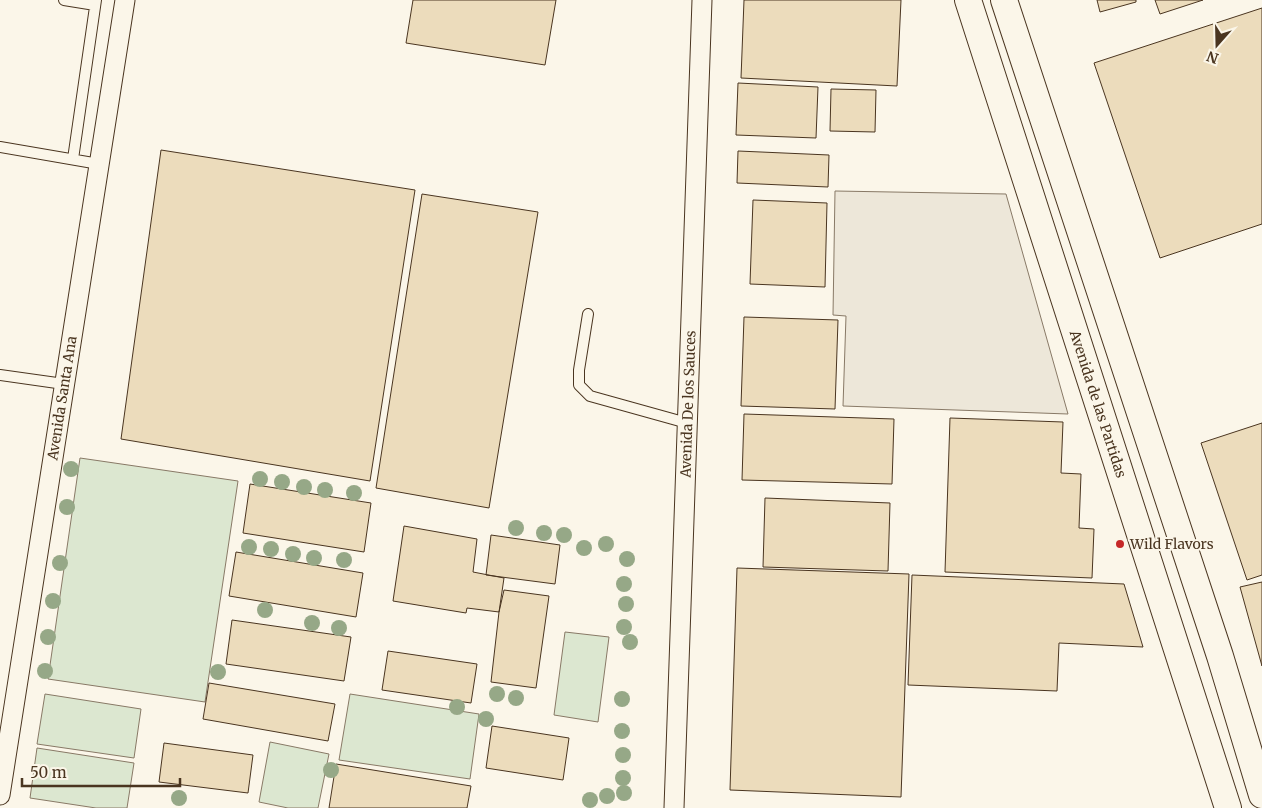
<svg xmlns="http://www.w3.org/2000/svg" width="1262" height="808" viewBox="0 0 1262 808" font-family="Merriweather,serif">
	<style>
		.green { fill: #dce7d0; stroke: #887966 }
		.parking { fill: #ede7d9; stroke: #887966 }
		.building { fill: #ecdcbc; stroke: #4a3520 }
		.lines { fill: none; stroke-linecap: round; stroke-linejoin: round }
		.service-casing { stroke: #4a3520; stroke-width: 12 }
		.minor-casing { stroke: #4a3520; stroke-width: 21 }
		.secondary-casing { stroke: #4a3520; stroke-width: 28 }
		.service { stroke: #fbf6e9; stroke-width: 10 }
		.minor { stroke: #fbf6e9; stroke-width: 19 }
		.secondary { stroke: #fbf6e9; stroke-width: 26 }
		.tree { fill: #96a887 }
		.poi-dot { fill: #c62828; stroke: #fbf6e9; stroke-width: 2 }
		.labels { text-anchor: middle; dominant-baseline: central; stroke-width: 4; stroke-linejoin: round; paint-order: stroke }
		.street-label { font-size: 14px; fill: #4a3520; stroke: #fbf6e9 }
		.poi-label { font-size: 14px; fill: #4a3520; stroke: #fbf6e9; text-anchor: start }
	</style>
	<rect width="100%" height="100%" fill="#fbf6e9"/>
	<!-- green -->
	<path class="green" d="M80,458l158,23 -33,221 -157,-23z
		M565,632l44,5 -11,85 -44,-7z
		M45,694l96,15 -7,49 -97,-14z
		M350,694l129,20 -9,65 -131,-19z
		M270,742l59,12 -11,54h-30l-29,-6z
		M37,748l97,15 -7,45h-31l-66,-10z"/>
	<!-- parking -->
	<path class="parking" d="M835,191l171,3 62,220 -225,-8 3,-90 -13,-1z"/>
	<!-- building -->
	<path class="building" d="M413,0h143l-11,65 -139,-22z
		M744,0h157l-4,86 -156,-8z
		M1097,0h39v2l-36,10z
		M1155,0h48l-43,14z
		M1262,8v216l-102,34 -66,-195z
		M738,83l80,4 -2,51 -80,-3z
		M831,89l45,1 -1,42 -45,-1z
		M161,150l254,40 -45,291 -249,-42z
		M738,151l91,4 -1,32 -91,-4z
		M422,194l116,18 -49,296 -113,-20z
		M753,200l74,3 -2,84 -75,-3z
		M744,317l94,3 -3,89 -94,-3z
		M744,414l150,5 -2,65 -150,-4z
		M950,418l113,4 -2,51 20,1 -2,54 15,1 -2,49 -147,-6z
		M1262,423v152l-15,5 -46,-137z
		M250,484l121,19 -7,49 -121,-19z
		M765,498l125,5 -2,68 -125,-4z
		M404,526l73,13 -4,33 31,6 -5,34 -32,-4 -1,5 -73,-12z
		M491,535l69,10 -5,39 -69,-9z
		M236,552l127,21 -7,44 -127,-21z
		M737,568l172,6 -8,223 -171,-7z
		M912,575l212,9 19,63 -84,-4 -2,48 -149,-6z
		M1262,582v84l-22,-79z
		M504,590l45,6 -13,92 -45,-6 8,-70z
		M232,620l119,17 -7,44 -118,-17z
		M388,651l89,13 -6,39 -89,-13z
		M209,683l126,21 -7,37 -125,-22z
		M492,726l77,12 -6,42 -77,-12z
		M164,743l89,12 -5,38 -89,-11z
		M336,764l135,22 -4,22h-138z"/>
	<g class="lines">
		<defs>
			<path id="service" d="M64,0l31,5
				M0,147l99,17
				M73,159l23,-159
				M588,314l-9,56v15l11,11 97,27
				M0,375l64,9"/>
			<path id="minor" d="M0,795l125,-795
				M674,808l28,-808"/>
			<path id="secondary" d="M968,0l260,808
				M1004,0l216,656 42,139"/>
		</defs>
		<!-- service casing -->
		<use href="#service" class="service-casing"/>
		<!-- minor casing -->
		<use href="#minor" class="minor-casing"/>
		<!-- secondary casing -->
		<use href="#secondary" class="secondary-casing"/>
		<!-- service -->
		<use href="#service" class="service"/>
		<!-- minor -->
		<use href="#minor" class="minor"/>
		<!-- secondary -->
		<use href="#secondary" class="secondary"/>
	</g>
	<!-- trees -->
	<g class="tree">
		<circle cx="71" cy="469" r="8"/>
		<circle cx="260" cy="479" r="8"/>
		<circle cx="282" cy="482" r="8"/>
		<circle cx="304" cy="487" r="8"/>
		<circle cx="325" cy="490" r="8"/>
		<circle cx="354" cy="493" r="8"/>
		<circle cx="67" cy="507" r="8"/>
		<circle cx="516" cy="528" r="8"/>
		<circle cx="544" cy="533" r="8"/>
		<circle cx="564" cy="535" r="8"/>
		<circle cx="606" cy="544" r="8"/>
		<circle cx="249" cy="547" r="8"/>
		<circle cx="584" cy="548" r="8"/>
		<circle cx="271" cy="549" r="8"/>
		<circle cx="293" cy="554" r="8"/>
		<circle cx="314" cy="558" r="8"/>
		<circle cx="627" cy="559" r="8"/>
		<circle cx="344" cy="560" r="8"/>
		<circle cx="60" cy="563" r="8"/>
		<circle cx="624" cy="584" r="8"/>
		<circle cx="53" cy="601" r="8"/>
		<circle cx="626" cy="604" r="8"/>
		<circle cx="265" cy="610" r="8"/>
		<circle cx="312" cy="623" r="8"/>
		<circle cx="624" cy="627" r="8"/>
		<circle cx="339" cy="628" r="8"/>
		<circle cx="48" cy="637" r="8"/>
		<circle cx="630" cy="642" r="8"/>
		<circle cx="45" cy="671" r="8"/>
		<circle cx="218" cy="672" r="8"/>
		<circle cx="497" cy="694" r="8"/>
		<circle cx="516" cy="698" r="8"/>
		<circle cx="622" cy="699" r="8"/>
		<circle cx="457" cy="707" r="8"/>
		<circle cx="486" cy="719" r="8"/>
		<circle cx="622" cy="731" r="8"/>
		<circle cx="623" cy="755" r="8"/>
		<circle cx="331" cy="770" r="8"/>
		<circle cx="623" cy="778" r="8"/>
		<circle cx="624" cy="793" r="8"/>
		<circle cx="607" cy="796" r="8"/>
		<circle cx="179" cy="798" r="8"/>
		<circle cx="590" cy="800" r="8"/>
	</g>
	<!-- markers -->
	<circle class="poi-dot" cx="1120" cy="544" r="5"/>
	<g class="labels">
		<!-- street labels -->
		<g class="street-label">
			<text transform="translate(62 398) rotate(-81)">Avenida Santa Ana</text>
			<text transform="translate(688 404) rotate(-88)">Avenida De los Sauces</text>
			<text transform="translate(1098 404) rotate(72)">Avenida de las Partidas</text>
		</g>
		<!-- poi labels -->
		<g class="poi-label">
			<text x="1130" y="544">Wild Flavors</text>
		</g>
	</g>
	<!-- north arrow -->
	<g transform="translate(1217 45) rotate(200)" stroke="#fbf6e9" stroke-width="4" paint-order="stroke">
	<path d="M0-4L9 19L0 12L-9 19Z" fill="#4a3520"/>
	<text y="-8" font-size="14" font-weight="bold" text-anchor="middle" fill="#4a3520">N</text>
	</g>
	<!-- scale -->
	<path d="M22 778v8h158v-8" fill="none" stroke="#4a3520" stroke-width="2.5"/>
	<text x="30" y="778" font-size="15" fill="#4a3520" stroke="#fbf6e9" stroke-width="4" paint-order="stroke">50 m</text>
</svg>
